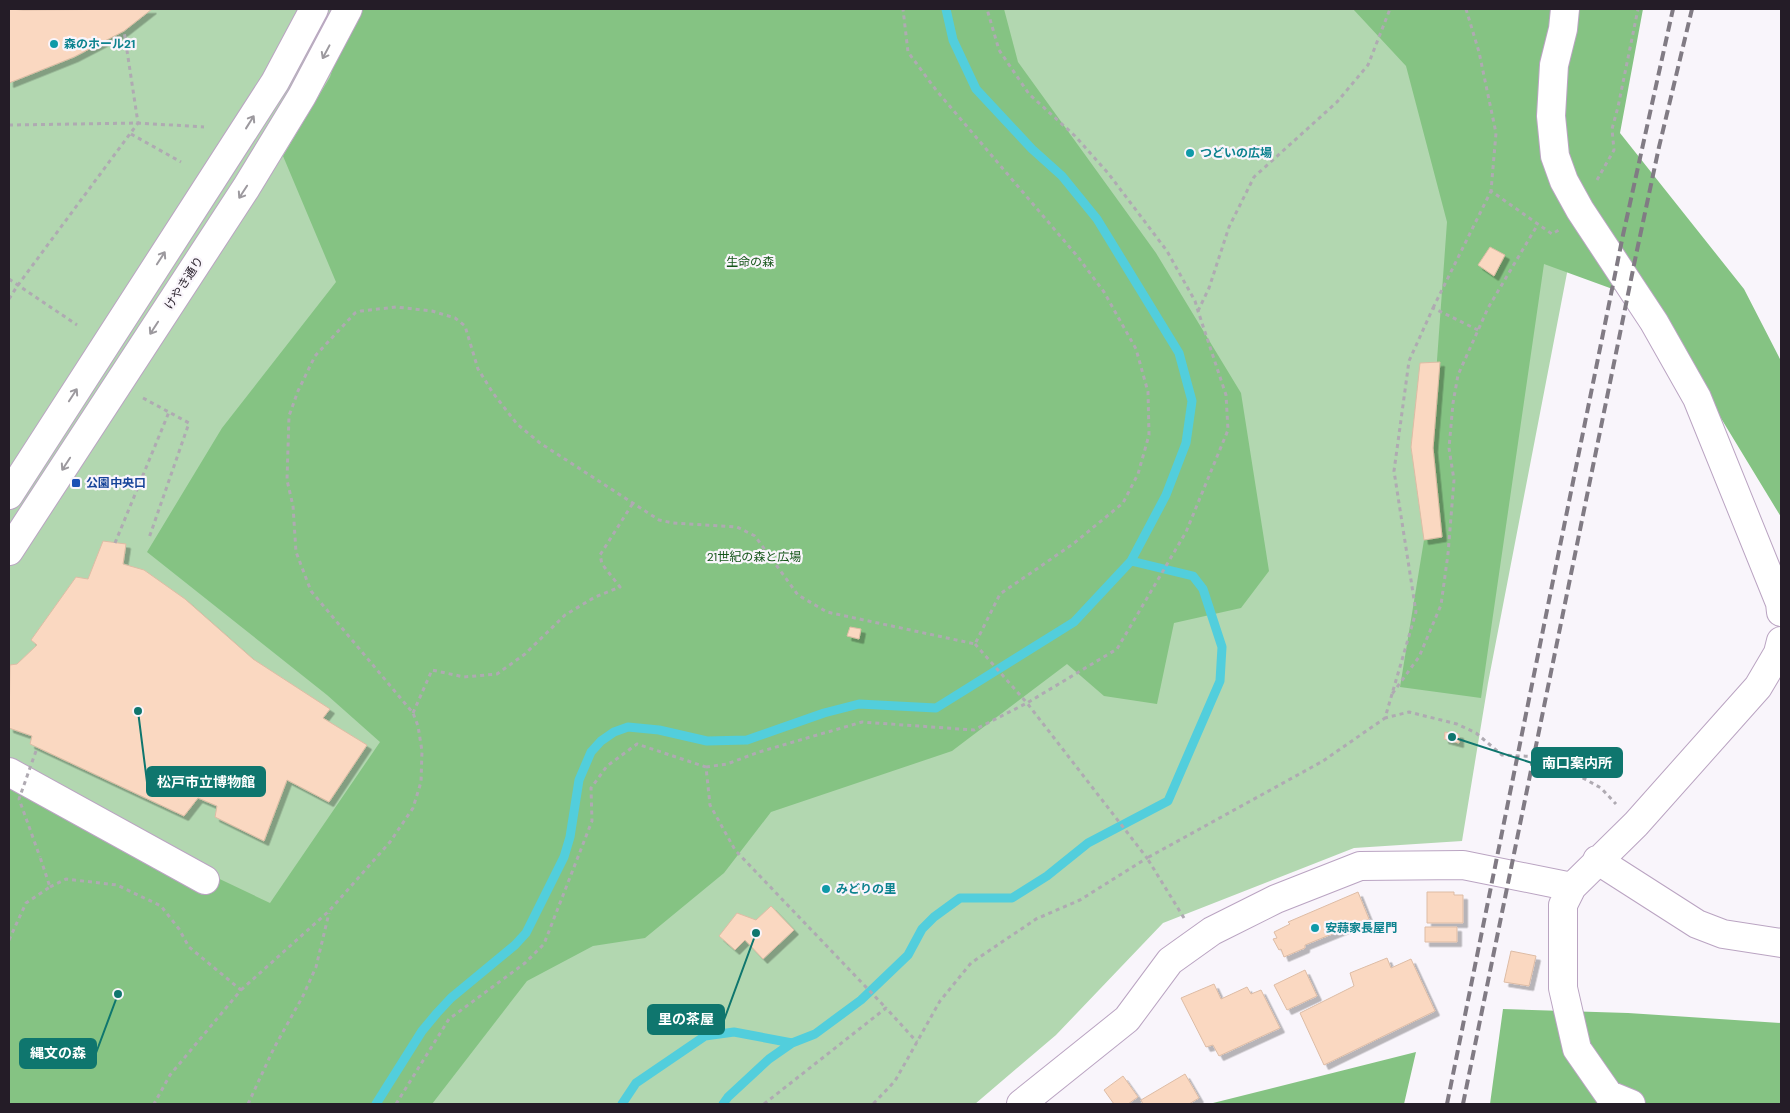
<svg xmlns="http://www.w3.org/2000/svg" width="1790" height="1113" viewBox="0 0 1790 1113" font-family="'DM Sans','Noto Sans JP',sans-serif">
	<style>
		.green { fill: #b2d7b0 }
		.forest { fill: #85c383 }
		.lines { fill: none; stroke-linecap: round; stroke-linejoin: round }
		.stream { stroke: #52cedc; stroke-width: 9 }
		.building { fill: #fad8c1; stroke: #ddbca5; filter: url(#shadow) }
		.minor-casing { stroke: #baa4c2; stroke-width: 30 }
		.path { stroke: #afaab2; stroke-width: 3; stroke-dasharray: 4 4; stroke-linecap: butt }
		.minor { stroke: #fff; stroke-width: 28 }
		.rail { stroke: #817b84; stroke-width: 4; stroke-dasharray: 10 5; stroke-linecap: butt }
		.path-bridge { stroke: #afaab2; stroke-width: 3; stroke-dasharray: 4 4; stroke-linecap: butt }
		.oneway { stroke: #9c999e }
		.culture-dot { fill: #0f9aa8; stroke: #f9f5fb; stroke-width: 2 }
		.transit-dot { fill: #1a4fb4; stroke: #f9f5fb; stroke-width: 2 }
		.labels { text-anchor: middle; dominant-baseline: central; stroke-width: 4.5; stroke-linejoin: round; paint-order: stroke }
		.culture-label { font-size: 12px; font-weight: bold; fill: #0d838f; stroke: #f9f5fb; text-anchor: start }
		.park-label { font-size: 12px; fill: #155519; stroke: #f9f5fb }
		.street-label { font-size: 12px; fill: #241c27; stroke: #f9f5fb }
		.transit-label { font-size: 12px; font-weight: bold; fill: #164399; stroke: #f9f5fb; text-anchor: start }
		.leader { fill: none; stroke: #0f766e; stroke-width: 2 }
		.callout-dot { fill: #0f766e; stroke: #f9f5fb; stroke-width: 2 }
		.callout { fill: #0f766e; stroke: #0f766e; stroke-width: 2 }
		.callout-label { font-size: 14px; text-anchor: middle; font-weight: bold; fill: #fff }
	</style>
	<defs>
		<filter id="shadow"><feDropShadow dx="4.5" dy="4.5" stdDeviation="0" flood-color="#0004"/></filter>
	</defs>
	<rect width="100%" height="100%" fill="#f9f5fb"/>
	<!-- green -->
	<path class="green" d="M9,9h1536l27,238 -84,436 -26,158 -108,7 -191,75 -107,112 -81,69h-966z"/>
	<!-- forest -->
	<path class="forest" d="M352,9h652l14,53 138,191 85,140 28,178 -28,37 -67,15 -17,81 -53,-8 -37,-32 -115,87 -181,61 -47,61 -79,65 -52,8 -66,35 -95,123h-423v-325l261,124 110,-161 -53,-47 -180,-143 75,-124 114,-146 -53,-126 47,-79z
		M1353,9h290l-23,124 124,156 37,72v156l-130,-214 -107,-39 -63,434 -81,-11 24,-147 23,-318 -41,-156z
		M1503,1009l125,4 153,10v81h-291z
		M1416,1052l-12,52h-195z"/>
	<g class="lines">
		<!-- stream -->
		<path class="stream" d="M376,1104l46,-73 15,-18 14,-15 64,-53 11,-12 38,-76 6,-20 9,-57 12,-28 10,-11 13,-9 14,-5 31,3 48,11 40,-1 77,-27 35,-9 77,4 138,-86 57,-61 35,-66 20,-52 6,-42 -13,-48 -82,-134 -35,-43 -30,-27 -56,-60 -23,-49 -7,-31
			M622,1104l14,-21 69,-47 29,-4 58,11
			M723,1104l5,-7 41,-38 23,-16 23,-9 46,-34 47,-45 14,-26 12,-12 26,-19h52l35,-22 41,-33 80,-42 52,-120 2,-34 -19,-58 -10,-13 -62,-15"/>
	</g>
	<!-- building -->
	<path class="building" d="M9,9l14,1 129,-1 -28,22 -50,26 -65,26z
		M1490,247l15,8 -11,21 -16,-11z
		M1440,362l-7,86 9,89 -18,3 -13,-93 9,-84z
		M103,541l23,3 -3,20 21,6 41,29 68,60 77,50 -7,9 44,27 -38,57 -42,-22 -23,61 -49,-24 2,-11 -19,-8 -14,18 -154,-72 2,-8 -23,-8 1,-63 7,-1 20,-19 -6,-5 45,-63 12,2z
		M850,627l11,2 -2,10 -12,-3z
		M1445,732l14,2v9l-15,-4z
		M1358,892l11,27 -64,26v3l-21,9 -3,-8 -2,1 -6,-11 4,-1 -3,-6 16,-8 -2,-2z
		M1427,892h27v3h9v28h-36z
		M771,906l23,24 -31,29 -18,-19 -10,10 -16,-14 18,-23 19,7z
		M1425,927h32v15h-32z
		M1511,951l25,5 -7,30 -25,-4z
		M1387,958l4,10 20,-9 24,52 -111,54 -24,-52 54,-27 -4,-13z
		M1305,970l12,26 -30,14 -13,-25z
		M1214,984l7,15 26,-12 4,7 10,-4 19,38 -61,28 -6,-11 -7,2 -25,-49z
		M1185,1074l14,24 -10,6h-46l-2,-4z
		M1123,1076l15,21 -10,7h-14l-10,-14z"/>
	<g class="lines">
		<defs>
			<path id="minor" d="M1565,9l-2,20 -9,36 -3,51 4,40 9,25 16,29 74,112 43,76 83,205 1,9
				M9,495l266,-413 39,-73
				M9,551l237,-363 56,-92 46,-87
				M9,772l196,108
				M1597,860l100,64 26,10 58,9
				M1021,1104l106,-85 43,-58 42,-30 64,-32 84,-33 103,-1 109,22
				M1631,1104l-22,-9 -32,-46 -14,-61v-83l9,-18 64,-63 122,-137 20,-34 3,-12"/>
		</defs>
		<!-- minor casing -->
		<use href="#minor" class="minor-casing"/>
		<!-- path -->
		<path class="path" d="M1466,9l13,43 17,81 -5,58 61,43 7,-4
			M9,125l129,-2 66,4
			M131,134l50,28
			M1597,180l17,-30 -2,-21 6,-22 20,-98
			M9,279l68,46
			M9,299l9,-14 120,-162 -14,-92
			M1433,308l58,-117
			M1198,311l11,-23 20,-61 25,-50 83,-75 31,-37 22,-56
			M1478,330l-45,-22 -24,53 -15,110 22,141 -24,82 27,-37 22,-52 7,-51 6,-74 -5,-32 4,-45 5,-28 30,-67 50,-84
			M143,398l46,25 -40,115
			M115,543l54,-131
			M975,644l52,59 90,-54 69,-117 42,-102 -2,-35 -28,-84 -3,-10 -28,-50 -59,-78 -33,-37 -46,-42 -30,-44 -12,-41
			M1392,694l-7,24 24,-6 48,12 19,9 26,22 39,2 24,11 36,20 15,16
			M413,713l19,-43 32,7 33,-3 28,-20 40,-39 30,-18 25,-10 -18,-23 -2,-9 33,-52
			M706,767l21,-3 32,-12 103,-30 112,8 53,-27 120,155 -67,42 -44,19 -65,44 -31,38 -45,80 -22,23
			M50,887l16,-8 51,6 44,21 18,23 10,18 52,43 -71,85 -16,29
			M1184,918l-37,-60 176,-97 62,-43
			M9,940l17,-37 24,-16 -10,-30
			M241,990l88,-79 61,-69 23,-34 8,-26 1,-31 -4,-25 -5,-13 -102,-122 -15,-39 -3,-46 -6,-26 2,-64 9,-25 17,-35 40,-43 6,-2 35,-4 36,4 23,7 10,8 13,43 15,24 24,31 23,19 119,77 14,3 64,4 18,9 43,59 29,17 148,32 25,-50 73,-50 50,-41 15,-29 11,-39 -1,-43 -12,-43 -32,-57 -26,-35 -142,-167 -28,-38 -5,-43
			M248,1104l26,-56 29,-52 13,-29 13,-54
			M396,1104l53,-85 76,-56 19,-19 48,-123 -1,-33 16,-22 30,-22 69,23 4,38 25,45 151,158
			M764,1104l122,-96 31,34"/>
		<!-- minor -->
		<use href="#minor" class="minor"/>
		<!-- rail -->
		<path class="rail" d="M1447,1104l176,-869 50,-226
			M1463,1104l173,-849 23,-108 33,-138"/>
		<!-- path-bridge -->
		<path class="path-bridge" d="M36,751l-17,48 21,58"/>
	</g>
	<!-- one-way arrows -->
	<defs><path id="oneway-shaft" d="M-6 0H5M1.5-3L5.5 0L1.5 3" fill="none" stroke-width="1.6" stroke-linecap="round" stroke-linejoin="round" transform="scale(1.25)"/></defs>
	<g class="oneway">
		<use href="#oneway-shaft" transform="translate(326 52) rotate(118)"/>
		<use href="#oneway-shaft" transform="translate(250 122) rotate(-58)"/>
		<use href="#oneway-shaft" transform="translate(243 192) rotate(123)"/>
		<use href="#oneway-shaft" transform="translate(161 258) rotate(-57)"/>
		<use href="#oneway-shaft" transform="translate(154 328) rotate(123)"/>
		<use href="#oneway-shaft" transform="translate(73 395) rotate(-57)"/>
		<use href="#oneway-shaft" transform="translate(66 464) rotate(123)"/>
	</g>
	<!-- markers -->
	<g class="culture-dot">
		<circle cx="54" cy="44" r="5"/>
		<circle cx="1190" cy="153" r="5"/>
		<circle cx="826" cy="889" r="5"/>
		<circle cx="1315" cy="928" r="5"/>
	</g>
	<rect class="transit-dot" x="71" y="478" width="10" height="10" rx="2.5"/>
	<g class="labels">
		<!-- culture labels -->
		<g class="culture-label">
			<text x="64" y="44">森のホール21</text>
			<text x="1200" y="153">つどいの広場</text>
			<text x="836" y="889">みどりの里</text>
			<text x="1325" y="928">安蒜家長屋門</text>
		</g>
		<!-- park labels -->
		<g class="park-label">
			<text x="750" y="262">生命の森</text>
			<text x="754" y="557">21世紀の森と広場</text>
		</g>
		<!-- street labels -->
		<g class="street-label">
			<text transform="translate(184 283) rotate(-57)">けやき通り</text>
		</g>
		<!-- transit labels -->
		<g class="transit-label">
			<text x="86" y="483">公園中央口</text>
		</g>
	</g>
	<!-- callouts -->
	<path class="leader" d="M1452 737L1532 763M138 711L147 782M756 933L724 1020M118 994L96 1053"/>
	<g class="callout-dot">
		<circle cx="1452" cy="737" r="5"/>
		<circle cx="138" cy="711" r="5"/>
		<circle cx="756" cy="933" r="5"/>
		<circle cx="118" cy="994" r="5"/>
	</g>
	<g class="callout">
		<rect x="1532" y="748" width="90" height="29" rx="5"/>
		<rect x="147" y="767" width="118" height="29" rx="5"/>
		<rect x="648" y="1005" width="76" height="29" rx="5"/>
		<rect x="20" y="1039" width="76" height="29" rx="5"/>
	</g>
	<g class="callout-label">
		<text x="1577" y="768">南口案内所</text>
		<text x="206" y="787">松戸市立博物館</text>
		<text x="686" y="1024">里の茶屋</text>
		<text x="58" y="1058">縄文の森</text>
	</g>
	<!-- border -->
	<rect width="1790" height="1113" fill="none" stroke="#241c27" stroke-width="20"/>
</svg>
